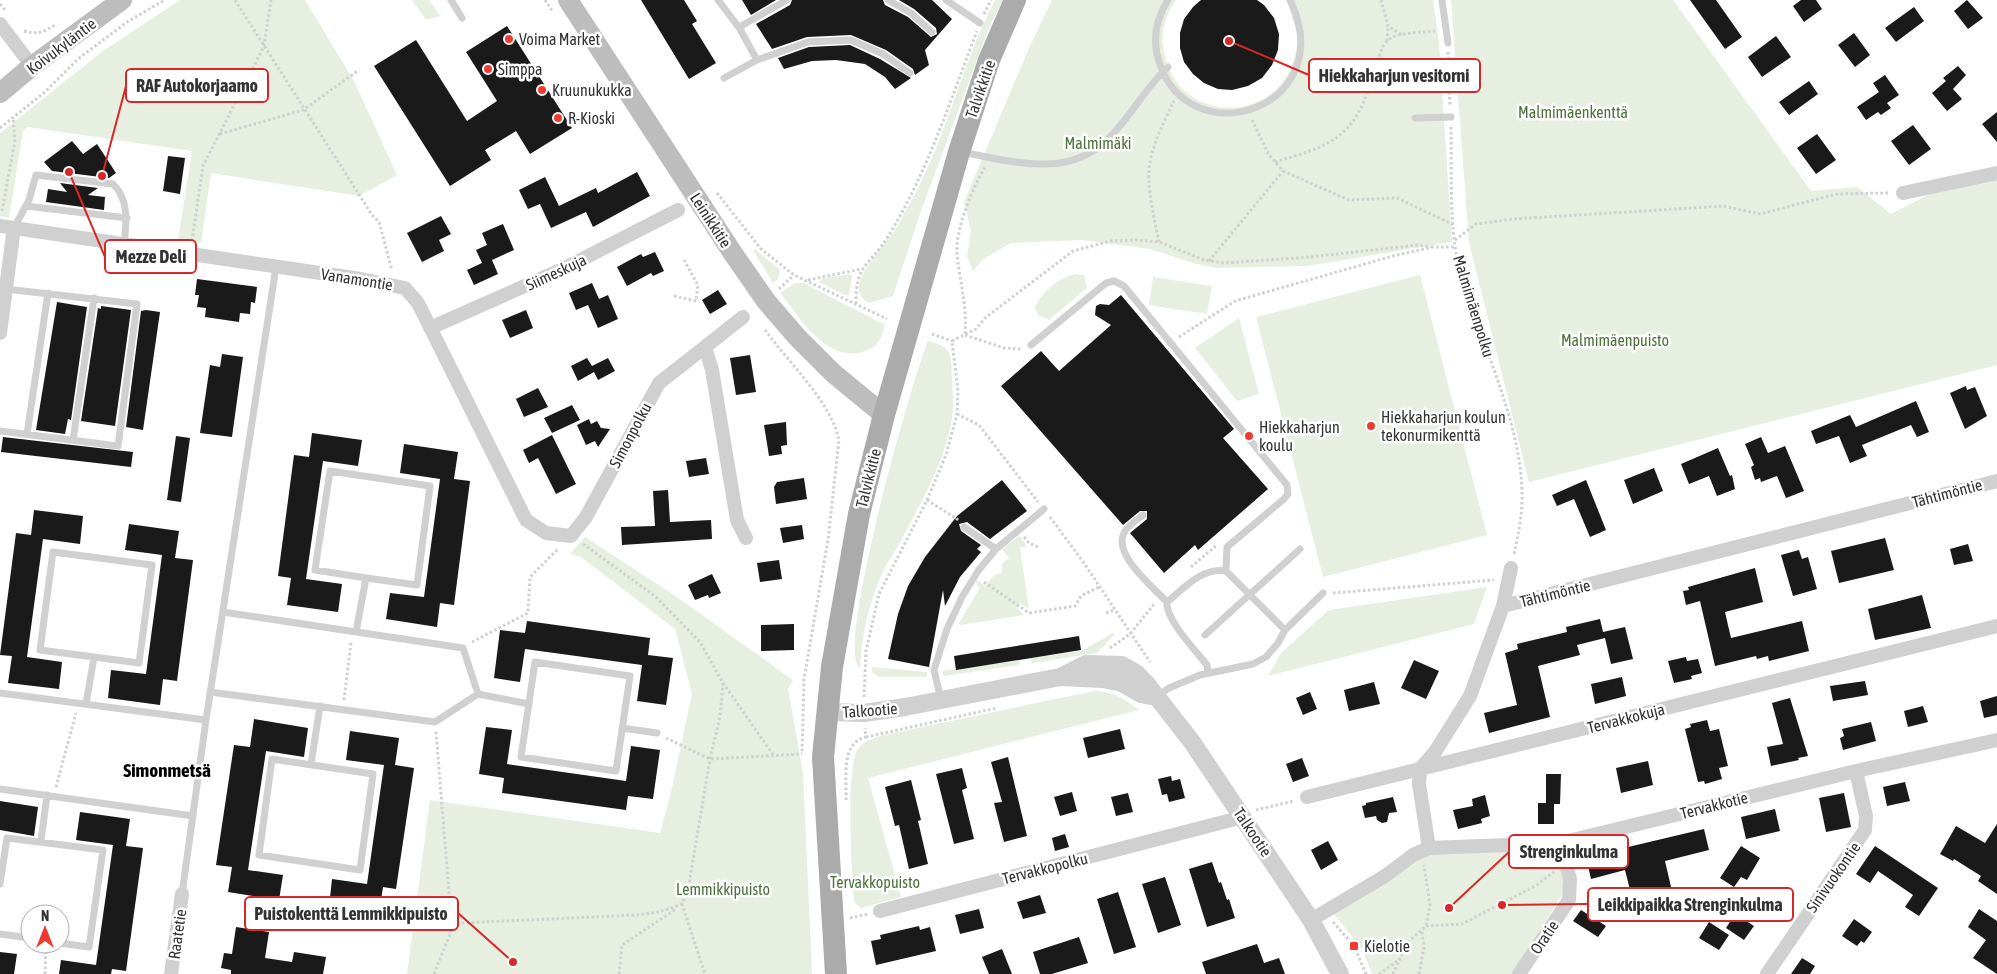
<svg xmlns="http://www.w3.org/2000/svg" width="1997" height="974" viewBox="0 0 1997 974" font-family="'Asap Condensed',sans-serif">
	<style>
		.green { fill: #e7efe1 }
		.building { fill: #1a1a1a }
		.lines { fill: none; stroke-linecap: round; stroke-linejoin: round }
		.path { stroke: #d0d0d0; stroke-width: 3; stroke-dasharray: 2.5 2.5; stroke-linecap: butt }
		.service { stroke: #d0d0d0; stroke-width: 7 }
		.minor { stroke: #d0d0d0; stroke-width: 14 }
		.tertiary { stroke: #d0d0d0; stroke-width: 18 }
		.secondary { stroke: #bdbdbd; stroke-width: 20 }
		.primary { stroke: #ababab; stroke-width: 22 }
		.poi-dot { fill: #ef3b2f; stroke: #fff; stroke-width: 2 }
		.labels { text-anchor: middle; dominant-baseline: central; stroke-width: 5; stroke-linejoin: round; paint-order: stroke }
		.poi-label { font-size: 16px; fill: #333; stroke: #fff; text-anchor: start }
		.street-label { font-size: 16px; fill: #333; stroke: #fff }
		.park-label { font-size: 16px; fill: #4e723c; stroke: #fff }
		.quarter-label { font-size: 19px; font-weight: bold; fill: #000; stroke: #fff }
		.leader { fill: none; stroke: #d62828; stroke-width: 2 }
		.callout-dot { fill: #d62828; stroke: #fff; stroke-width: 2 }
		.callout { fill: #fff; stroke: #d62828; stroke-width: 2 }
		.callout-label { font-size: 18px; text-anchor: middle; font-weight: bold; fill: #333 }
	</style>
	<rect width="100%" height="100%" fill="#fff"/>
	<!-- green -->
	<path class="green" d="M180,0h125l49,81 43,94 -38,21 -148,-23 -10,70 -23,-3 14,-89 -164,-24 -5,4 -14,87 -9,-2v-83l103,-82z
		M412,0h17l11,16 -14,4z
		M995,0h8l-15,30 -68,184 -27,82 -25,7c-26,-16 12,-52 22,-67 7,-8 11,-17 16,-26 39,-65 54,-143 89,-210z
		M1052,0h124c-10,13 -15,31 -13,47 11,83 126,80 134,-3 2,-16 -8,-29 -9,-44h145l6,43 13,199 -145,24 -91,2 -23,-5 -43,-14 -68,-9 -71,3 -29,17 -9,11 -6,-15 4,-25 -7,-29 65,-154z
		M1451,0h222l138,191 46,-4 34,27 41,-21 65,-14v186l-468,117 -60,-239z
		M753,250h3l24,20 -2,9 -5,4z
		M850,274l2,2 -3,19h-4l-26,-13 3,-3z
		M1076,274l8,1 3,13 -38,32 -11,-5 -3,-8c8,-16 24,-30 41,-33z
		M1420,275l67,260 -164,42 -67,-260z
		M1153,277l59,9 -5,28 -58,-9z
		M795,283h9l81,42c-4,14 -7,23 -23,27 -37,10 -62,-35 -82,-59z
		M1239,318l20,76 -22,7 -42,-53z
		M928,341c26,6 23,15 24,38 1,15 2,31 -1,46 -9,43 -33,83 -53,121 -5,10 -13,19 -17,30 -12,28 -20,61 -21,92 -26,-16 53,-291 68,-327z
		M1019,536l8,10 -7,2 9,61 -10,-6 -2,5 7,7 -64,10 -1,-2 21,-35 -4,-5 1,-3 8,6 9,-11 8,-2v-9l7,-6 -7,-9z
		M585,537l92,60 116,83 -5,9 15,83 9,202h-405l23,-174 230,33 11,-41 21,-98 -17,-65 -94,-72 -11,-3z
		M1487,587l-13,37 -206,52 13,-23 48,-43z
		M1113,633l2,1 -18,19 -65,10 -1,-5 50,-7z
		M1019,660v5l-75,11 -2,-5z
		M872,667l55,5v5h-48l-7,-5z
		M1094,691c20,1 30,7 45,19l-271,68 33,119 -40,11 -7,-6c-2,-27 -9,-134 4,-153 6,-9 16,-11 26,-14z
		M1554,847l10,29v16l-52,82h-140l-10,-25 -29,-36 94,-59z"/>
	<!-- building -->
	<path class="building" d="M641,0h43l13,21 -5,3 24,39 -27,16z
		M742,0h34l-25,15z
		M792,0h91l2,5 23,12 23,20 6,-3 -1,-6 -22,-19 -15,-9h33l20,19 -27,31 4,15 -14,10 -2,-6 -27,-19 -35,-15 -44,2 -35,12 -16,-25 34,-19z
		M1201,0h56l7,5 10,13 5,16 -1,16 -6,15 -10,13 -14,8 -16,4 -14,-1 -14,-6 -11,-9 -9,-12 -4,-14v-15l4,-14 9,-12z
		M1690,0h26l26,37 -17,12z
		M1801,0h15l6,9 -18,13 -11,-16z
		M1967,0l16,18 -15,11 -14,-18z
		M1914,7l10,14 -28,21 -11,-14z
		M507,26l65,102 -42,26 -14,-23 -31,19 6,10 -41,26 -76,-120 42,-26 51,81 30,-20 -31,-49z
		M1854,33l16,22 -15,12 -17,-22z
		M1776,36l15,21 -29,20 -14,-20z
		M850,45l30,14 31,19 -16,11 -10,-12 -20,-13 -29,-4 -24,1 -28,8 -6,-11 31,-11z
		M1958,66l8,9 -13,14 9,10 -15,12 -15,-18 14,-12 -3,-3z
		M1885,75l14,20 -12,8 4,5 -10,7 -3,-3 -12,8 -9,-13 22,-15 -6,-9z
		M1809,81l9,13 -29,21 -10,-13z
		M1997,112v30l-15,-18z
		M1913,125l18,24 -22,16 -18,-24z
		M1817,134l19,26 -20,14 -19,-26z
		M72,141l11,13 14,-10 19,29 -7,5 -57,-7 -8,-9z
		M168,156l17,2 -5,36 -17,-3z
		M637,172l13,24 -57,31 -7,-15 -35,16 -11,-24 -12,5 -9,-19 26,-13 14,29 37,-18 2,5z
		M60,183l38,5 -10,7 17,2 -1,13 -58,-8 2,-13 19,3z
		M441,216l10,18 -12,6 5,11 -22,11 -15,-29z
		M503,224l11,26 -22,10 6,14 -24,11 -7,-15 15,-7 -6,-13 11,-5 -5,-12z
		M655,252l9,19 -11,5 -2,-3 -24,13 -10,-19 24,-13 2,3z
		M197,279l60,8 -2,16 -4,-1 -1,12 -10,-1 -1,9 -34,-5 1,-9 -9,-1 2,-12h-4z
		M592,283l7,16 9,-4 10,24 -20,9 -10,-23 -12,5 -7,-17z
		M718,290l9,14 -17,10 -8,-14z
		M1121,295l113,134 -11,9 45,51 -70,61 -3,-5 -31,28 -34,-40 17,-14v-8h-7l-17,14 -122,-139 40,-35 18,20 52,-46 -16,-10 1,-9 4,-2 9,1z
		M57,302l30,5 -16,113 -3,-1 -3,15 -29,-4z
		M101,306l30,4 -16,116 -34,-5 17,-113 3,1z
		M146,310l14,2 -17,118 -17,-3 15,-116z
		M526,310l7,18 -23,10 -8,-18z
		M222,354l21,3 -11,80 -32,-4 10,-68 10,2z
		M750,355l6,37 -20,3 -6,-37z
		M587,358l5,8 16,-8 7,13 -17,9 -4,-8 -16,9 -7,-15z
		M1966,386l1,4 8,-3 12,29 -22,13 -15,-36z
		M538,388l10,19 -24,10 -8,-18z
		M1916,401l13,31 -12,5 -6,-12 -49,20 5,11 -17,7 -11,-27 -23,8 -5,-13 39,-16 6,12z
		M572,405l8,15 -28,13 -8,-15z
		M589,419l2,5 6,-3 4,7 9,1 -12,18 -3,-6 -9,4 -9,-20z
		M786,422l1,23 -6,1 1,8 -13,2 -5,-31z
		M312,433l50,7 -4,26 -35,-5 -17,118 36,5 -4,28 -51,-7 4,-27 -13,-2 16,-121 15,2z
		M552,435l24,49 -20,10 -18,-36 -9,5 -6,-13z
		M176,436l14,2 -9,64 -14,-2z
		M3,437l130,15 -2,15 -130,-15z
		M1761,437l7,16 17,-7 19,45 -18,7 -9,-22 -16,6 -1,-4 -5,2 -4,-13 3,-2 -9,-21z
		M404,444l54,8 -4,27 16,2 -16,124 -14,-2 -3,24 -51,-8 4,-26 34,4 16,-118 -40,-6z
		M1718,448l12,28 2,-1 3,14 -18,7 -8,-20 -20,8 -8,-20z
		M706,458l3,16 -20,3 -3,-16z
		M1654,468l9,23 -30,13 -9,-24z
		M804,478l3,21 -31,5 -2,-17 3,-5z
		M1002,480l25,31 -37,28 -23,-17 -8,2 2,7 20,14 -4,4 4,3 -21,25 -15,29 -2,-16 -14,77 -41,-8 10,-45 10,-28 17,-29 32,-41z
		M1586,480l20,50 -16,7 -16,-38 -17,7 -5,-11z
		M668,490l2,32 41,-2 1,19 -90,6 -1,-18 34,-1 -2,-35z
		M34,510l49,6 -3,28 -37,-5 -16,118 35,5 -3,27 -51,-6 4,-27 -12,-1 16,-122 15,2z
		M129,524l50,7 -4,27 18,2 -16,121 -14,-2 -3,26 -52,-7 3,-28 35,4 16,-119 -37,-5z
		M802,525l2,14 -21,4 -3,-15z
		M1885,538l9,32 -55,13 -8,-32z
		M1968,544l5,17 -19,4 -4,-16z
		M1799,550l3,9 6,-2 9,32 -24,7 -12,-41z
		M779,560l3,19 -22,3 -3,-19z
		M1755,568l8,34 -38,10 6,26 71,-17 7,30 -40,10 -1,-5 -11,3 -1,-3 -41,10 -15,-65 -14,4 -3,-14 6,-1 -1,-3z
		M712,574l9,19 -12,5 -1,-3 -13,5 -7,-15z
		M1922,595l9,33 -56,12 -7,-31z
		M1600,619l3,13 22,-5 8,32 -22,5 -6,-26 -28,7 3,10 -42,11 12,51 -61,16 -5,-20 33,-8 -12,-52 13,-4 -1,-5 50,-12 -1,-5z
		M527,621l123,17 -2,17 25,3 -7,47 -29,-4 5,-36 -117,-16 -5,33 -26,-4 6,-48 25,3z
		M794,624v26l-33,1v-26z
		M1079,636l2,14 -125,20 -2,-14z
		M1686,657l1,4 11,-2 4,14 -11,3 1,3 -18,4 -6,-22z
		M1414,660l25,11 -13,28 -25,-11z
		M1622,677l4,19 -31,8 -4,-20z
		M1865,681l3,14 -35,6 -3,-15z
		M1374,682l6,22 -31,7 -5,-21z
		M1310,692l7,17 -14,6 -7,-17z
		M1997,696v19l-13,3 -4,-17z
		M1790,698l18,58 -10,2 1,2 -28,6 -4,-19 16,-3 -11,-41z
		M1923,706l5,16 -20,5 -4,-16z
		M254,719l54,9 -4,29 -38,-6 -18,119 35,5 -4,25 -51,-8 4,-25 -16,-2 18,-120 16,2z
		M1707,720l3,11 9,-2 9,37 -9,2 3,11 -17,5 -1,-3 -6,1 -13,-53 6,-2 -1,-3z
		M1871,722l5,19 -33,9 -3,-12 4,-2 -2,-7z
		M486,727l26,3 -5,34 119,17 5,-35 29,4 -7,49 -25,-3 -2,14 -124,-17 2,-15 -25,-4z
		M1120,729l5,20 -37,9 -5,-20z
		M350,731l49,7 -4,27 19,3 -18,121 -13,-2 -4,27 -50,-7 3,-28 35,5 17,-119 -38,-5z
		M1008,757l19,79 -23,6 -10,-39 8,-1 -11,-40z
		M1302,758l7,18 -16,6 -7,-18z
		M1648,761l5,24 -32,8 -5,-25z
		M962,768l5,20 -5,2 12,49 -20,5 -18,-70z
		M1546,774h15l-1,30 -14,-1z
		M1171,776l1,5 8,-2 5,19 -16,4 -2,-8 -5,1 -4,-16z
		M911,780l10,40 -3,1 10,43 -19,5 -10,-44 -4,1 -10,-39z
		M1905,782l5,19 -23,5 -4,-19z
		M1072,792l5,19 -17,5 -6,-19z
		M1128,793l5,19 -17,4 -5,-19z
		M1844,793l7,34 -25,5 -7,-34z
		M1485,795l5,21 -9,3 1,4 -24,6 -5,-19 20,-4 -1,-7z
		M1393,797l4,15 -8,1 -2,9 -5,1 -5,-3 -1,-4 -11,2 -3,-12 4,-1v-2z
		M0,801l38,6 -4,29 -34,-6z
		M1538,803h16v21h-16z
		M1775,809l5,22 -34,8 -5,-22z
		M80,812l50,7 -4,27 17,2 -17,123 -14,-2 -1,5h-52l2,-14 35,5 17,-120 -37,-5z
		M1997,824v70l-19,-13 3,-5 -27,-17 -1,2 -13,-7 16,-28 29,17z
		M1704,829l5,21 -44,11 10,43 -39,10 -11,-44 -34,9 -5,-22z
		M1065,834l4,13 -14,4 -3,-13z
		M1328,841l10,19 -17,10 -10,-20z
		M1741,846l19,12 -13,22 -6,-3 -7,10 -14,-9z
		M1875,846l63,42 -19,28 -14,-9 8,-12 -35,-24 -8,12 -14,-9z
		M1212,862l7,21 2,-1 6,18 2,-1 6,19 -28,9 -18,-58z
		M1165,877l16,48 -23,8 -16,-49z
		M1118,892l18,55 -22,7 -17,-55z
		M1040,895l6,18 -23,6 -6,-17z
		M979,909l5,19 -24,6 -5,-19z
		M1979,909l18,12v53l-24,-16 13,-18 -18,-13z
		M1581,910l25,16 -8,11 -25,-16z
		M1735,914l19,12 -10,14 -18,-12z
		M1854,919l18,13 -8,11 -3,-2 -4,5 -15,-10z
		M1709,922l20,13 -10,15 -20,-12z
		M919,926l1,4 10,-3 6,24 -60,14 -5,-24 10,-2 -1,-4z
		M236,927l33,5 -4,26 27,4 2,-10 32,5 -3,17h-92v-4l-10,-2 3,-15 8,1z
		M1079,937l9,26 -36,11h-12l-7,-22z
		M1257,944l7,19 15,-5 6,16h-79l-4,-12z
		M1002,949l10,25h-23l-7,-17z
		M0,952l17,2 -3,20h-14z
		M1802,958l13,8 -5,8h-19z"/>
	<g class="lines">
		<!-- path -->
		<path class="path" d="M235,0l137,215 7,7 13,48
			M545,0l8,12
			M1381,0l7,26 14,9
			M0,4l5,6
			M984,14l7,-14
			M24,31c13,4 20,1 31,-6
			M1387,41l1,-15
			M1448,52l2,54
			M1252,120l17,35 14,16 66,29 48,-2 57,27
			M1451,127c1,42 -2,96 7,136 19,74 62,152 64,229 1,22 -4,42 -8,63
			M0,128l45,-36 33,-33 49,-37 38,-22
			M220,134l83,-24 56,-40
			M1275,162c26,-8 57,-15 75,-37 12,-14 18,-35 25,-52 4,-10 4,-24 12,-32 11,-10 35,-8 48,-10
			M717,193l44,56 33,26 93,44
			M2,211l13,-70 -2,-24
			M1455,240l21,-16 38,-5 209,-13 37,8 77,-20 52,-1
			M192,241l11,-75 61,-120 7,-46
			M1159,242c-4,-20 -9,-40 -10,-61 -2,-28 13,-55 25,-80
			M1209,261l74,-90
			M808,280l53,-11
			M779,289l15,-14
			M674,296l22,5 2,-16 -14,-25
			M856,304c-1,-39 13,-38 31,-66 40,-64 63,-137 90,-207
			M765,330c24,33 66,72 74,110l-11,100 -24,139 -2,75
			M932,334l20,7
			M965,334c2,-32 -5,-50 -8,-80 -2,-25 16,-67 28,-87
			M965,335l39,13 18,1
			M1179,337l56,-36 158,-45 40,-9h22
			M952,341l24,-12 9,-11 88,-67 38,-10 27,-1 21,2 45,18 20,3 86,-6 108,-12 15,2
			M957,414l22,11 59,77
			M927,500l30,19 -1,1
			M1050,517l34,46 66,99
			M1024,537l5,6 11,5
			M583,544l72,52 45,46 23,41 -3,34 -10,42 -21,125 -7,20 23,70
			M1191,567l26,-22
			M984,582l45,31 46,-7 6,-10 18,-9
			M1333,593l161,-13
			M1106,613l8,-3
			M472,642l56,-29 2,-36 28,-28
			M1110,648l20,-14 25,-31
			M723,683l51,73
			M864,697l2,-46 13,-57 48,-94 19,-45 11,-41 1,-23 -6,-50
			M344,700l7,-58
			M436,732l16,197
			M866,737l131,-29
			M666,738l44,21 92,-5
			M56,787l20,-74
			M846,800c1,-21 -6,-57 20,-63l-1,-9
			M1256,810l38,-9
			M850,918l18,-4
			M1333,922l21,24 12,28
			M1426,926l36,-2 73,-38 19,-14
			M45,974l1,-30
			M434,974l18,-45 9,-6 176,-8 22,-3 23,-8
			M619,974l3,-29 54,-36
			M1379,974l18,-13
			M1393,974l14,-31 19,-17 4,-21 -6,-40
			M1419,974l5,-27 -2,-16"/>
		<!-- service -->
		<path class="service" d="M451,0l11,18
			M718,0l22,29
			M888,0l23,13 21,19
			M946,0l34,23
			M1168,0c-12,19 -16,40 -9,62 31,96 183,46 131,-62
			M1442,0l6,43
			M757,60l-16,-29v-5l46,-26
			M724,78l33,-18 51,-18 43,-2 32,14 27,19
			M1415,118l36,-1
			M962,152c47,9 106,27 145,-12 23,-22 38,-52 61,-73
			M26,206l101,12
			M14,228l15,-28 7,-25 77,9c17,16 13,41 11,61
			M1031,345l75,-62 8,-2 10,5 163,199 1,9 -4,5 -57,48 -1,24
			M0,431l118,15 19,-142 -131,-15
			M27,434l21,-141
			M73,440l21,-142
			M1143,515c-6,5 -16,11 -19,18 -11,22 29,54 43,69
			M964,527l32,22
			M223,612l240,36 15,46
			M356,632l10,-54 -51,-8 15,-99 100,15 -13,99 -51,-7
			M1205,635l95,-86
			M535,662l95,14 -14,95 -95,-14z
			M1208,673l-1,-8c-11,-14 -42,-46 -40,-63 17,-14 35,-35 59,-31l59,59
			M210,692l225,30 43,-28 51,10
			M0,693l206,27
			M1158,696l11,-8 31,-13 53,-11 13,-7 12,-14 7,-13 38,-37
			M941,700l-7,-30 13,-41 15,-32 16,-26 18,-22 48,-40
			M86,704l8,-47 45,6 13,-98 -99,-13 -13,98 54,7
			M622,728l35,5
			M272,759l101,15 -13,96 -101,-15z
			M311,764l9,-58
			M0,789l193,27
			M41,841l6,-46
			M0,884l7,-46 96,12 -14,97 -29,-4
			M182,894l24,-174 70,-453
			M0,934l30,4"/>
		<!-- minor -->
		<path class="minor" d="M0,24l32,42
			M1903,193l94,-20
			M0,226l361,53 44,9 13,15 108,217 20,13 25,3 15,-19 73,-134 46,-36 7,23 25,150 9,18
			M430,328l131,-58 117,-60
			M0,333l14,-105
			M705,347l38,-30
			M1503,606l8,-38
			M1307,797l690,-171
			M1429,848l131,-5 296,-72 141,-31
			M880,911l363,-94
			M1311,920l74,-44 28,-21 16,-7 -10,-64 1,-15 15,-17 35,-56 33,-90 494,-125
			M171,974l11,-80
			M1519,974l50,-74 1,-21 -10,-36
			M1767,974l98,-144 1,-14 -10,-45"/>
		<!-- tertiary -->
		<path class="tertiary" d="M1060,677l43,2 19,4 19,11 15,3
			M827,712l37,1 41,-6 155,-30 26,-13 36,1 14,8 10,10 46,59 119,178 29,54"/>
		<!-- secondary -->
		<path class="secondary" d="M568,0l164,252 34,49 31,36 36,36 51,42
			M0,93l32,-27 90,-66"/>
		<!-- primary -->
		<path class="primary" d="M836,974l-13,-217 9,-90 27,-153 25,-99 75,-263 30,-92 26,-60"/>
	</g>
	<!-- markers -->
	<g class="poi-dot">
		<circle cx="509" cy="39" r="5"/>
		<circle cx="488" cy="69" r="5"/>
		<circle cx="542" cy="90" r="5"/>
		<circle cx="558" cy="118" r="5"/>
		<circle cx="1371" cy="426" r="5"/>
		<circle cx="1249" cy="436" r="5"/>
		<rect x="1349" y="941" width="10" height="10" rx="2.5"/>
	</g>
	<g class="labels">
		<!-- poi labels -->
		<g class="poi-label">
			<text x="519" y="39">Voima Market</text>
			<text x="498" y="69">Simppa</text>
			<text x="552" y="90">Kruunukukka</text>
			<text x="568" y="118">R-Kioski</text>
			<text x="1381" y="417">Hiekkaharjun koulun<tspan x="1381" dy="18">tekonurmikenttä</tspan></text>
			<text x="1259" y="427">Hiekkaharjun<tspan x="1259" dy="18">koulu</tspan></text>
			<text x="1364" y="946">Kielotie</text>
		</g>
		<!-- street labels -->
		<g class="street-label">
			<text transform="translate(61 46) rotate(-37)">Koivukyläntie</text>
			<text transform="translate(980 89) rotate(-71)">Talvikkitie</text>
			<text transform="translate(711 220) rotate(57)">Leinikkitie</text>
			<text transform="translate(556 272) rotate(-25)">Siimeskuja</text>
			<text transform="translate(357 279) rotate(9)">Vanamontie</text>
			<text transform="translate(1474 306) rotate(73)">Malmimäenpolku</text>
			<text transform="translate(630 435) rotate(-62)">Simonpolku</text>
			<text transform="translate(868 478) rotate(-76)">Talvikkitie</text>
			<text transform="translate(1947 493) rotate(-15)">Tähtimöntie</text>
			<text transform="translate(1555 593) rotate(-14)">Tähtimöntie</text>
			<text transform="translate(870 710) rotate(-4)">Talkootie</text>
			<text transform="translate(1626 718) rotate(-14)">Tervakkokuja</text>
			<text transform="translate(1714 805) rotate(-14)">Tervakkotie</text>
			<text transform="translate(1253 832) rotate(56)">Talkootie</text>
			<text transform="translate(1045 868) rotate(-14)">Tervakkopolku</text>
			<text transform="translate(1833 877) rotate(-55)">Sinivuokontie</text>
			<text transform="translate(177 934) rotate(-82)">Raatetie</text>
			<text transform="translate(1544 937) rotate(-56)">Oratie</text>
		</g>
		<!-- park labels -->
		<g class="park-label">
			<text x="1573" y="112">Malmimäenkenttä</text>
			<text x="1098" y="143">Malmimäki</text>
			<text x="1615" y="340">Malmimäenpuisto</text>
			<text x="875" y="882">Tervakkopuisto</text>
			<text x="723" y="889">Lemmikkipuisto</text>
		</g>
		<!-- quarter labels -->
		<g class="quarter-label">
			<text x="167" y="770">Simonmetsä</text>
		</g>
	</g>
	<!-- callouts -->
	<path class="leader" d="M1229 41L1309 75M102 176L126 86M69 172L105 257M1449 908L1509 852M1502 905L1588 904M513 962L458 913"/>
	<g class="callout-dot">
		<circle cx="1229" cy="41" r="5"/>
		<circle cx="102" cy="176" r="5"/>
		<circle cx="69" cy="172" r="5"/>
		<circle cx="1449" cy="908" r="5"/>
		<circle cx="1502" cy="905" r="5"/>
		<circle cx="513" cy="962" r="5"/>
	</g>
	<g class="callout">
		<rect x="1309" y="59" width="171" height="33" rx="5"/>
		<rect x="126" y="69" width="142" height="33" rx="5"/>
		<rect x="105" y="240" width="91" height="33" rx="5"/>
		<rect x="1509" y="835" width="119" height="33" rx="5"/>
		<rect x="1588" y="888" width="205" height="33" rx="5"/>
		<rect x="245" y="897" width="213" height="33" rx="5"/>
	</g>
	<g class="callout-label">
		<text x="1394" y="82">Hiekkaharjun vesitorni</text>
		<text x="197" y="92">RAF Autokorjaamo</text>
		<text x="151" y="263">Mezze Deli</text>
		<text x="1569" y="858">Strenginkulma</text>
		<text x="1690" y="911">Leikkipaikka Strenginkulma</text>
		<text x="351" y="920">Puistokenttä Lemmikkipuisto</text>
	</g>
	<!-- north arrow -->
	<g transform="translate(45 929)"><circle r="24" fill="#ffffff" stroke="#adadad"/>
	<path d="M0-4L9 19L0 12L-9 19Z" fill="#ef3b2f"/>
	<text y="-8" font-size="14" font-weight="bold" text-anchor="middle" fill="#333333">N</text>
	</g>
</svg>
